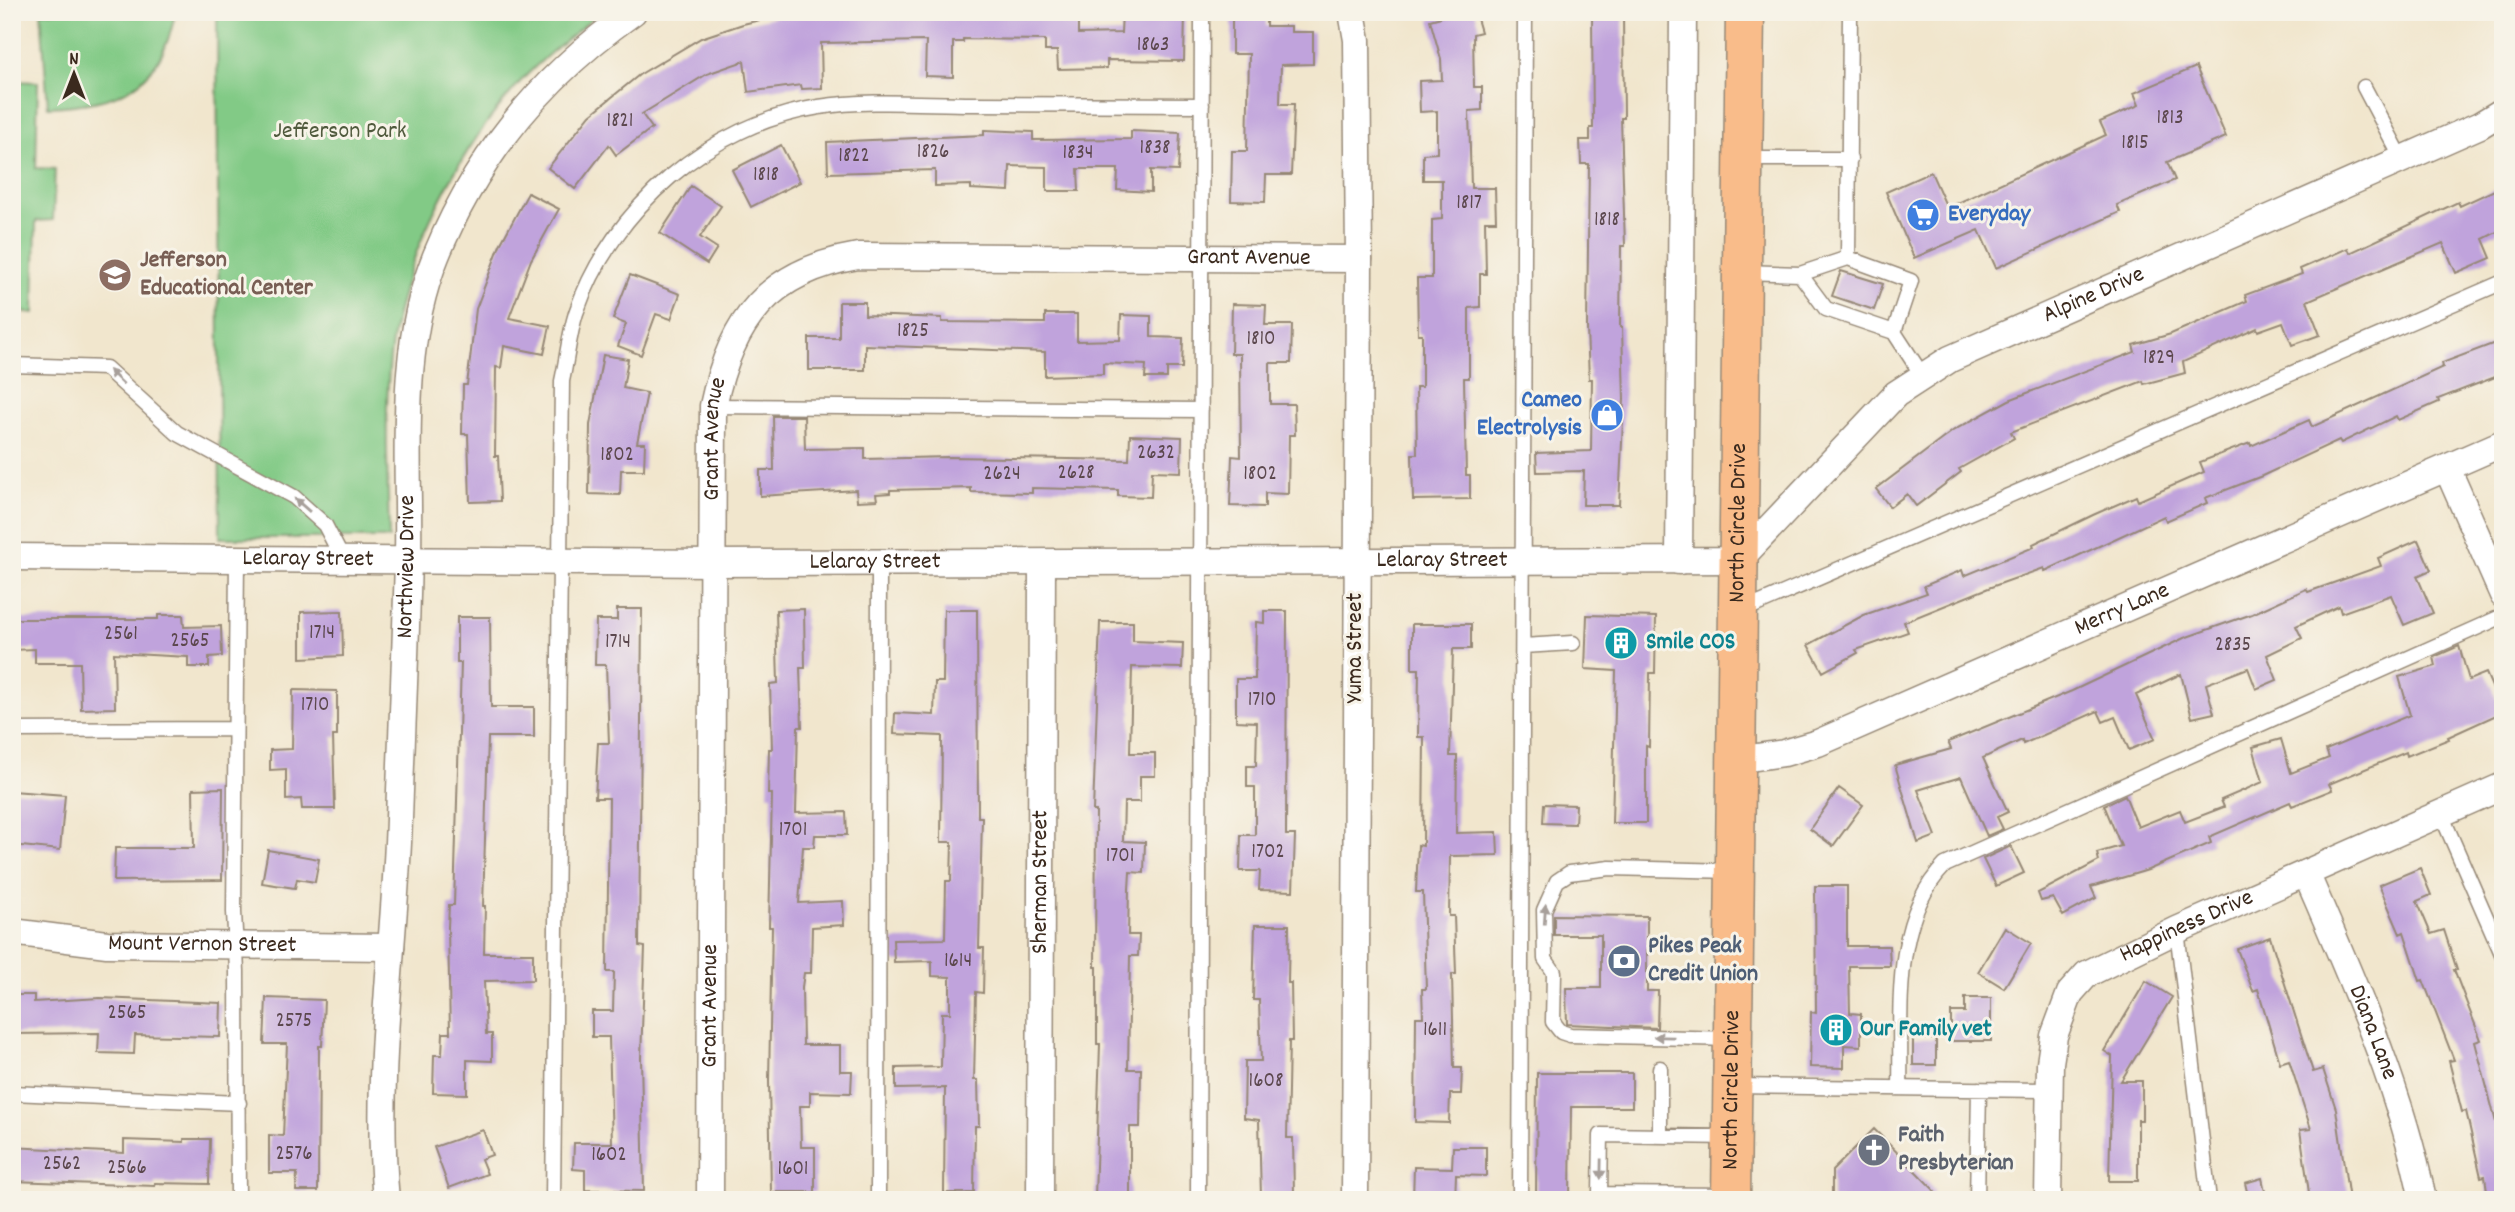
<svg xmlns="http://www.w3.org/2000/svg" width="2515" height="1212" viewBox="0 0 2515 1212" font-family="Dekko,sans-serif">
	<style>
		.green { fill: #82ca86; stroke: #5e7a52; stroke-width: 2 }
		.building { fill: #c0a3dc }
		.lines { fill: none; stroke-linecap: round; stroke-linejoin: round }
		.lane-casing { stroke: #968876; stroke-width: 17 }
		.street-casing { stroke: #968876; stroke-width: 29 }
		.primary-casing { stroke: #968876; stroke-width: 41 }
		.lane { stroke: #fff; stroke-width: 14 }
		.street { stroke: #fff; stroke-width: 26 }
		.primary { stroke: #f9bc8a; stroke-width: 38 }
		.oneway { fill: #a79f9a }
		.labels { text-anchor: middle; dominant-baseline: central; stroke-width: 6; stroke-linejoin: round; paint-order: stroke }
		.number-label { font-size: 21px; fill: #5c484e }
		.park-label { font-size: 24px; fill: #505a3d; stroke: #f7f3e8 }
		.shop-label { font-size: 24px; font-weight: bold; fill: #366cbe; stroke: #f7f3e8; text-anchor: start }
		.street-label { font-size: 24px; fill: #3b2a1e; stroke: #f7f3e8 }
		.education-label { font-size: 24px; font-weight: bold; fill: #785e54; stroke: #f7f3e8; text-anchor: start }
		.culture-label { font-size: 24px; font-weight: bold; fill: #0d838f; stroke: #f7f3e8; text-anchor: start }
		.service-label { font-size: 24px; font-weight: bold; fill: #4e5e75; stroke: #f7f3e8; text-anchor: start }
		.worship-label { font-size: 24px; font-weight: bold; fill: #5b616d; stroke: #f7f3e8; text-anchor: start }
	</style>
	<rect width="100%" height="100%" fill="#f7f3e8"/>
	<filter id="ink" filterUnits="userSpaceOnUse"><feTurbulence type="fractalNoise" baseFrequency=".0143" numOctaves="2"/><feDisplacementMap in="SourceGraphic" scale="14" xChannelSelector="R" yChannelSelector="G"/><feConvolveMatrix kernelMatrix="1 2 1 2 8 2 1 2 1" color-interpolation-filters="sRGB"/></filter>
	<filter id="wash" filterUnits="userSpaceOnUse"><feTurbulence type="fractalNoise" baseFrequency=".00686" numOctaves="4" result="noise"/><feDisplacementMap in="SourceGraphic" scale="28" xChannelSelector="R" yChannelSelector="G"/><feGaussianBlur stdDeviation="1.57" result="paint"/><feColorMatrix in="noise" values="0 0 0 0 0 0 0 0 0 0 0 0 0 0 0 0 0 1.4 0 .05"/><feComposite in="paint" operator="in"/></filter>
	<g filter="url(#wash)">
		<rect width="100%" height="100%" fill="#f1e6cd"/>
		<!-- green -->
		<path class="green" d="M41,12h134v2c-15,75 -57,90 -127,93z
			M217,12h383c-30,25 -62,49 -87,78 -60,69 -114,176 -123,268 -6,59 -2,120 -1,180h-169z
			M12,81l26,1 -2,86 19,1 -2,51 -17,1 -2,92 -22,-1z"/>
		<g id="blocks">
			<!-- building -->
			<path class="building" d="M795,12h283v22l43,-1 1,-21h63l-1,49 -77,-1v8l-49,1 -1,-18h-12v-11l-82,-1v3h-10v35l-28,-1 1,-35 -105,2 1,45 -20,1 -1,-4 -53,7 -4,-31 -37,13 -65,40 10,14 -36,27 -7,-10 -34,44 -27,-21 42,-53 49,-40 62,-37 42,-14z
				M1232,12h34v14h25v6h22v32l-32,1 -1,39h14l-3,71h-25l-1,27 -34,-1 1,-50h15l2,-97h-17z
				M1439,12h36l6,20 -8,2 1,53h8v23l-13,1 2,77h24l1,33h-11l1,53h-6v33l-11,1v70h-5l2,97h4v24l-57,1 -1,-46h5l-1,-67h6v-53h-4l-1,-56h15v-58l10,-1v-39h-19v-26l14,-1v-42l-17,1 -1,-31 23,-1 -1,-21 -11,-39 11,-3z
				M1592,12h31l1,106h-3l4,128h-4l-1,81h2l2,72 -5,106h-36l1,-34 -47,1 -1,-19 55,-2 1,-72h-3l-2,-51 2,-164h-8l-1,-24h10v-12h3z
				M2196,67l30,70 -59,25 8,18 -58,25 3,7 -124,56 -17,-38 -65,28 -28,-66 45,-20 16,36 159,-73 -6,-13 39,-17 -5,-12z
				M984,130l49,2v8l98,-1v-8l49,2 -2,38 -27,-1v22l-34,-2 1,-21h-40l1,22h-32v-24l-37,-1 -1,25 -38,-2v-4l-36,1v-16l-107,3 -1,-31 157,-7z
				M781,145l19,37 -49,25 -19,-37z
				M691,186l30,20 -21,31 17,11 -10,16 -47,-31z
				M2503,186v43l-20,10 8,19 -35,15 -13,-30 -136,58 13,34 -28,10 -9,-23 -25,9 -1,-3 -74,34 2,11 -41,11 -1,-3 -132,51 3,6 -55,31 2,3 -45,34 -9,-12 -17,13 -14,-18 78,-59 55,-30 126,-48 -2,-7 38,-11 76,-33 -2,-6 57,-21 -2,-5 48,-21 2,5 108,-51 2,4z
				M528,193l31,16 -28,51 -22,58 41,8 -6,28 -40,-8 -3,22 -5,-1 -1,89h3l2,45 -30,1 -2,-68h-6l1,-49h4l9,-76 24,-64z
				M1841,271l42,13 -9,26 -42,-14z
				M630,275l50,19 -9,25 -15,-5 -15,41 -23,-9 8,-22 -13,-5z
				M839,302h26v13l77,3v4l103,1v-9h32v27l43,-1 1,-25 30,1v21l32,1 -1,30h-15v10h-22l1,-13 -43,-2v11l-58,2v-24l-180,-7v25h-56v-32h30z
				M1232,304l34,1 -1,20h27l-1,38h-21v41h24l1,31h-6l-1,59 -23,-1v14l-35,-1 2,-50 9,1 -1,-103h-9z
				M2503,340v34l-65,25 1,3 -41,18 -2,-4 -55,27 -2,-3 -77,36 -57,22 2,5 -41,18 -2,-5 -119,55 -1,-3 -53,19 -87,35 4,10 -52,18 2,3 -35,19 -15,-27 56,-30 63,-22 -3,-7 38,-16 2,6 70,-29 -1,-3 60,-29 43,-19 2,5 66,-29 -4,-10 50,-19 1,3 58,-26 3,7 131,-60 -1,-4z
				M603,355l25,4 -5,29 24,5 -10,50h8l-1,27h-23l-1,25 -31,-1 1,-69z
				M773,416h31l1,33 60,-1v11l84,-2 180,3 1,-25 52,2 -1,35 -29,-1 -1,26 -33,-1v-6l-86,-2v5l-61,-1v-4l-81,2v3l-14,1 1,6 -20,1 -1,-11 -96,6v-26h14z
				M2418,540l13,30 -14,6 16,37 -29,12 -13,-30 -50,18 -2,-7 -43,20 6,12 -35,17 10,25 -21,9 -8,-21 -42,16 8,29 -22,5 -11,-44 -45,21 19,44 -26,11 -14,-33 -12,5 -5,-11 -75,33 -1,-4 -39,18 25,54 -11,5 6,12 -16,7 -26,-59 -43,13 18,46 -18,7 -23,-78 56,-16 -3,-7 124,-51 112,-53 68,-24 54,-25 2,3 73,-26 -3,-8z
				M617,609h25l-3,337 6,1 -4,111 3,133 -59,-1v-20l-12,-1 1,-26h38l-3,-106h-17v-26h21l1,-39h-7l2,-174h-14l3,-55h11l-3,-78h-11l1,-45h21z
				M804,609l1,59h-5l2,59h-4l-2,86 50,-1 1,23h-32l-1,12h-11l-4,56 44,-2 1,24 -32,2 -1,46h-7l-2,14 1,58h37v26h12l-1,22 -41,-1v14h-10l1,41h14v45h-44l-2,-111 3,-154h-3l3,-133h-4l1,-45h3l-2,-65 8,-1 -2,-73z
				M944,610h33l1,207h4l-3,131h5l-1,45 -7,-1 -2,88h4l1,46h-4l-1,67h-30l1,-105 -49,1v-21l45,-1 1,-54h8v-36l-18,-1v-15l-38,1 -1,-22 52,-1 1,-58h5l1,-39h-11l1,-106 -48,-2 1,-21 39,2 1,-33h8z
				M342,611l1,45 -42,2v-46z
				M1264,611h23l-1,224h9l-2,56 -34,-1 1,-19h-20l1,-36h14v-48h-8v-21h9l1,-44 -21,-1v-42h19l1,-57 8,1z
				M158,615h25l1,12 37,-1 1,30 -13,1v10h-21v-10l-74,-4 1,55 -34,1 -1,-46h-45v-14l-23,1v-31h146z
				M1587,615l69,2 -1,56h-5l-1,74 -3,-1v77h-34l4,-152 -31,-2z
				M457,617h33l1,90h43v30h-46l-5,169h2l-1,47h49v27l-49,1 2,53h6v27l-25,-1v34l-34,-1 1,-38h8l1,-22h7l-2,-106 1,-22h5l7,-242h-4z
				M1100,622h33v19l50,2 -1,25 -50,-1 -2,86h25v23h-15v26h-16l-1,39 22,1 -1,31 -14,-1 -1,17 -1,46h11l-1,21h-8l-2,113h13l-1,58h-10v71h-35l5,-154h-3v-77h-2l1,-156h-3z
				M1412,624h59v25h-18l-3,107h7l-1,77 41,-1 1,23 -48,1 -1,60h5l2,58h-4l2,94h8l-1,26h-11l-1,29 -34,-1 1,-105h7l-1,-28h4l-3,-97h-7l2,-47 5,1 1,-109h-6l1,-68h-7z
				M2459,646l10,34 17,-7 17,39 -55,25 1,2 -42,17 -1,-4 -77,32 3,6 -40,16 -2,-4 -81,35 2,6 -63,27 -57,17 5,11 -33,18 -10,-18 -12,3 -3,-8 61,-32 -2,-8 24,-7 -17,-41 21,-10 13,32 42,-17 5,12 39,-15 -3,-7 42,-18 -10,-35 28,-8 10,34 38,-15 -3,-8 84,-35 -11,-38 37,-11 -2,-9z
				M293,690l44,1v45h-4l2,73h-33l-1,-10 -15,1v-31l-16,1v-20l22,-1z
				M223,788l-1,92 -108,1 1,-33h79l-1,-59z
				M1839,788l24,17 -30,41 -23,-17z
				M12,791l53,4 -5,55 -48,-5z
				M1544,804l32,1 -1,19 -32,-1z
				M2011,846l13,27 -28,13 -13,-27z
				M268,850l51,9 -4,23 -18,-3 -2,9 -33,-5z
				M2420,868l11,27 -14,6 14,33 13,-4 13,40h-3l27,70 -6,2 23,88 5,-1v71h-15l-3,-24 -4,1 -15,-66 -4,1 -13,-51 5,-1 -31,-80 -3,1 -16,-49 -4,2 -21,-49z
				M1815,886h32v60h42l1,20h-41l1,47 11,1v32l-17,-1v23l-34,-1 1,-55 5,1z
				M1554,915l93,1v75h11l-1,37 -90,-4 -1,-36h35v-53h-47z
				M1255,925h34l-1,58h3l1,58h-3l-2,97h6l1,58 -33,1 -2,-77 -15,-2 1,-57h16l-2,-61h-6z
				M2005,927l26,16 -27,45 -26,-16z
				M2270,937l43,135 10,-3 13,40 13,91h-39l-10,-70 11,-1 -22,-69 -9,3 -22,-74 -5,2 -16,-42z
				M2146,981l26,16 -51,84h21v39h-4v61h-29l3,-125 -8,-5z
				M12,995h22v7l66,-4 121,5 -1,34 -85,-2 -1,19 -36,-1 1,-20 -87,1z
				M266,998l58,2 -2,46h-3l-1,145h-22l1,-18h-28v-38l14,1 4,-92h-23z
				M1965,998h26v43h-40v-29h14z
				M1913,1039h23v26h-23z
				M1537,1073h95v34h-61l-1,93h-34z
				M1874,1129l61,62 -10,9h-93v-29z
				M483,1130l9,25 -11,4 6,15 -38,14 -15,-41z
				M184,1139h26l-1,45 -54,-1v3l-143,-5v-34l112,6v-13l60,2z
				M1453,1147h33v29l-30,-1 -1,25h-42l1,-33 38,1z
				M2262,1178l5,22h-18l-4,-17z"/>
		</g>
	</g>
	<g filter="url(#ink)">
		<use href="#blocks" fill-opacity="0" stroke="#968876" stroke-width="2"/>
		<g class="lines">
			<defs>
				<path id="lane" d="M2364,87l38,72
					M1745,159h105
					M1848,258l63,23 -17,51
					M1744,272l56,2 48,-16 2,-246
					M1800,274l26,35 68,23 28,43
					M12,365l94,3 71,65 117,64 31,28 17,33
					M713,406l488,4
					M237,558l-3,354 3,59 1,229
					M1742,611l761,-329
					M1523,646l50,-3
					M12,730l222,-1
					M2441,814l62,142
					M2177,930l32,270
					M1731,1039l-161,-4 -9,-3 -8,-10 1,-50 -9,-13 -1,-49 13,-29 12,-8 41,-5 122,3
					M1660,1068v68
					M1734,1086l316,4
					M1900,1088c2,-73 -10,-167 45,-223l558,-249
					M12,1093l227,10
					M1730,1195l-130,-1 1,-59 130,2
					M553,1200l9,-819c5,-22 7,-46 14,-68 36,-105 134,-189 243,-206 51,-8 104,-3 154,-3 76,0 153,1 229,1
					M878,1200l1,-637
					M1198,1200l4,-1188
					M1520,1200l5,-1188
					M1977,1200l2,-111"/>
				<g id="street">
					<path d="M1352,12l5,28 2,219 -4,941"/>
					<path d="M2447,468l56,127"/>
					<path id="s1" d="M12,557l701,6 1026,-3 157,-166 54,-35 530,-234 23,-14"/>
					<path d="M1679,561l4,-549"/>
					<path id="s2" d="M1736,760l48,-7 34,-10 685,-300"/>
					<path id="s3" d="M2306,873c46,107 94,212 117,327"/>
					<path id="s4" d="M12,932l95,12 284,3"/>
					<path id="s5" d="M386,1200c-12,-127 9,-254 13,-381 3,-87 7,-174 9,-261 2,-100 -11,-207 28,-302 41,-101 109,-182 197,-244"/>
					<path id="s6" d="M710,1200l3,-794c18,-86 56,-135 145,-150l501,3"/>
					<path id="s7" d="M1040,1200l2,-637"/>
					<path id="s8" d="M2048,1200l2,-137 4,-27 16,-43 17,-19 90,-44 326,-144"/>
				</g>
				<g id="primary">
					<path id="s9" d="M1731,1200l14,-1188"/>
				</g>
			</defs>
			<!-- lane casing -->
			<use href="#lane" class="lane-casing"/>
			<!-- street casing -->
			<use href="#street" class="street-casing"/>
			<!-- primary casing -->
			<use href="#primary" class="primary-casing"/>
			<!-- lane -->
			<use href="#lane" class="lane"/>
			<!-- street -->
			<use href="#street" class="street"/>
			<!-- primary -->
			<use href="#primary" class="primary"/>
		</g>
		<!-- one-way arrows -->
		<defs><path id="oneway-solid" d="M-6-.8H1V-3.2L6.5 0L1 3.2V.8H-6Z" transform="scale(1.75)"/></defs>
		<g class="oneway">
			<use href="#oneway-solid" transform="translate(116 377) rotate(-136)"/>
			<use href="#oneway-solid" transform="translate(302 505) rotate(-139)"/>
			<use href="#oneway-solid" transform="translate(1545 914) rotate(-86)"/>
			<use href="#oneway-solid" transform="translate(1664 1037) rotate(-179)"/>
			<use href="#oneway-solid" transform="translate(1601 1169) rotate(91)"/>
		</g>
	</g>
	<!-- icons -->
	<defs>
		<symbol id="supermarket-disc" viewBox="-11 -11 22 22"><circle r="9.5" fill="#3f7fe0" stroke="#f7f3e8"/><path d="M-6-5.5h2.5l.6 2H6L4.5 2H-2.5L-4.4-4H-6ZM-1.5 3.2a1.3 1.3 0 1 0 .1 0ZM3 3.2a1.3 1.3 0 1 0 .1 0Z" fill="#fff"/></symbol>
		<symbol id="school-disc" viewBox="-11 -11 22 22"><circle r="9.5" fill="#8d6e63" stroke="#f7f3e8"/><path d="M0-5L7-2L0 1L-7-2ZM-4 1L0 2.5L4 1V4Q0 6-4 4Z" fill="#fff"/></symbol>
		<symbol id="shop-disc" viewBox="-11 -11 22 22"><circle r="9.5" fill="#3f7fe0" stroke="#f7f3e8"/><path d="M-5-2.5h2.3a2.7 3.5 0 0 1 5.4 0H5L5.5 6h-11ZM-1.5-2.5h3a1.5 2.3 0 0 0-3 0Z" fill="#fff"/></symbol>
		<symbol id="building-disc" viewBox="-11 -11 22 22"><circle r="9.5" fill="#0f9aa8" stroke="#f7f3e8"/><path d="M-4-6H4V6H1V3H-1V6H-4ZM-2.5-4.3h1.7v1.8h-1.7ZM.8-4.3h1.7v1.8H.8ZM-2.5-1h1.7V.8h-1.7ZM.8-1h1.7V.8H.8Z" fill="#fff"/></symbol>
		<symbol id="bank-disc" viewBox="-11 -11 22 22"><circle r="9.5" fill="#5c6f8a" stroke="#f7f3e8"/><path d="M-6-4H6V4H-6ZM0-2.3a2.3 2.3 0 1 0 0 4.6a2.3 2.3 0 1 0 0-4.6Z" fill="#fff"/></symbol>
		<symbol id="church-disc" viewBox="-11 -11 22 22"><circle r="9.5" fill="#6b7280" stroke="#f7f3e8"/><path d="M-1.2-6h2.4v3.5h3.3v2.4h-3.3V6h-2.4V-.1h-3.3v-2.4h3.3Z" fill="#fff"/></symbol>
	</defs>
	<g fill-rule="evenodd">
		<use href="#supermarket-disc" x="1904" y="196" width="38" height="38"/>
		<use href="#school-disc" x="96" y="256" width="38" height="38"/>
		<use href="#shop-disc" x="1588" y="396" width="38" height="38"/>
		<use href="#building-disc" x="1602" y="624" width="38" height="38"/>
		<use href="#bank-disc" x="1605" y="942" width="38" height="38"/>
		<use href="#building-disc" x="1817" y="1011" width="38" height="38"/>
		<use href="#church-disc" x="1855" y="1131" width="38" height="38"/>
	</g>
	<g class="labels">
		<!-- number labels -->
		<g class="number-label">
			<text x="1153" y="46">1863</text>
			<text x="2170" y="119">1813</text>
			<text x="620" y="122">1821</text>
			<text x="2135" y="144">1815</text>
			<text x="1155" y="149">1838</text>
			<text x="933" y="153">1826</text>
			<text x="1078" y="154">1834</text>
			<text x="854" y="157">1822</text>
			<text x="766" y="176">1818</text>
			<text x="1469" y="204">1817</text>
			<text x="1607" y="221">1818</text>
			<text x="913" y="332">1825</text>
			<text x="1261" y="340">1810</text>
			<text x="2159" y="359">1829</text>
			<text x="1156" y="454">2632</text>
			<text x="617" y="456">1802</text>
			<text x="1076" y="474">2628</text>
			<text x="1002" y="475">2624</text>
			<text x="1260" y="475">1802</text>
			<text x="322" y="634">1714</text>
			<text x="121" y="635">2561</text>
			<text x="190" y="642">2565</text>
			<text x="618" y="643">1714</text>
			<text x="2233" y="646">2835</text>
			<text x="1262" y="701">1710</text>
			<text x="315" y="706">1710</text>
			<text x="793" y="831">1701</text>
			<text x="1268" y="853">1702</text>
			<text x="1120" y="857">1701</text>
			<text x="958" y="962">1614</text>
			<text x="127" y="1014">2565</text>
			<text x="294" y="1022">2575</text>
			<text x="1435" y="1031">1611</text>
			<text x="1266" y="1082">1608</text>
			<text x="294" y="1155">2576</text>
			<text x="609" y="1156">1602</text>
			<text x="62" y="1165">2562</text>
			<text x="127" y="1169">2566</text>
			<text x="793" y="1170">1601</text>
		</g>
		<!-- park labels -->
		<g class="park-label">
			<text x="340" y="132">Jefferson Park</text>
		</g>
		<!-- shop labels -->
		<g class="shop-label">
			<text x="1948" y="215">Everyday</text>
			<text x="1582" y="401" text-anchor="end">Cameo<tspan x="1582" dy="28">Electrolysis</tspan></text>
		</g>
		<!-- street labels -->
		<g class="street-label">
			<text stroke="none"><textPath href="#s6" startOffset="1410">Grant Avenue</textPath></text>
			<text stroke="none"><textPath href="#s1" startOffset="2177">Alpine Drive</textPath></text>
			<text stroke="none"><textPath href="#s6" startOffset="761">Grant Avenue</textPath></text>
			<text stroke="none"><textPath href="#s9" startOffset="677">North Circle Drive</textPath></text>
			<text stroke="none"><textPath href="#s1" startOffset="296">Lelaray Street</textPath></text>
			<text stroke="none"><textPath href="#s1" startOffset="863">Lelaray Street</textPath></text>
			<text stroke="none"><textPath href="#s1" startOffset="1430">Lelaray Street</textPath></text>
			<text stroke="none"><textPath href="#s5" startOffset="634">Northview Drive</textPath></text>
			<text stroke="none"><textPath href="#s2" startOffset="416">Merry Lane</textPath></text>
			<text transform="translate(1356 648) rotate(-90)">Yuma Street</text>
			<text stroke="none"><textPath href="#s7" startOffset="318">Sherman Street</textPath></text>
			<text stroke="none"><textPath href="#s8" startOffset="346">Happiness Drive</textPath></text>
			<text stroke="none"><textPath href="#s4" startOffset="191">Mount Vernon Street</textPath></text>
			<text stroke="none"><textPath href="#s6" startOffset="194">Grant Avenue</textPath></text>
			<text stroke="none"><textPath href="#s3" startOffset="173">Diana Lane</textPath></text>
			<text stroke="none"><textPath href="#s9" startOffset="110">North Circle Drive</textPath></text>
		</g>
		<!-- education labels -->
		<g class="education-label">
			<text x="140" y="261">Jefferson<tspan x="140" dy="28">Educational Center</tspan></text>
		</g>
		<!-- culture labels -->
		<g class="culture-label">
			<text x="1646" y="643">Smile COS</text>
			<text x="1860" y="1030">Our Family vet</text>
		</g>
		<!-- service labels -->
		<g class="service-label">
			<text x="1648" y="947">Pikes Peak<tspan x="1648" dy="28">Credit Union</tspan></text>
		</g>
		<!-- worship labels -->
		<g class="worship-label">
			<text x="1898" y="1136">Faith<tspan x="1898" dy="28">Presbyterian</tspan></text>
		</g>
	</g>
	<!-- margin -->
	<rect width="2515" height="1212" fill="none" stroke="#f7f3e8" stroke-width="42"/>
	<!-- north arrow -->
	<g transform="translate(74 74)" stroke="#f7f3e8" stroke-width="5" paint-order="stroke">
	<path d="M0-5L12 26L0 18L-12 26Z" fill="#3b2a1e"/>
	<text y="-10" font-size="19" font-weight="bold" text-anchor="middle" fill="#3b2a1e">N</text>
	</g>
</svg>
